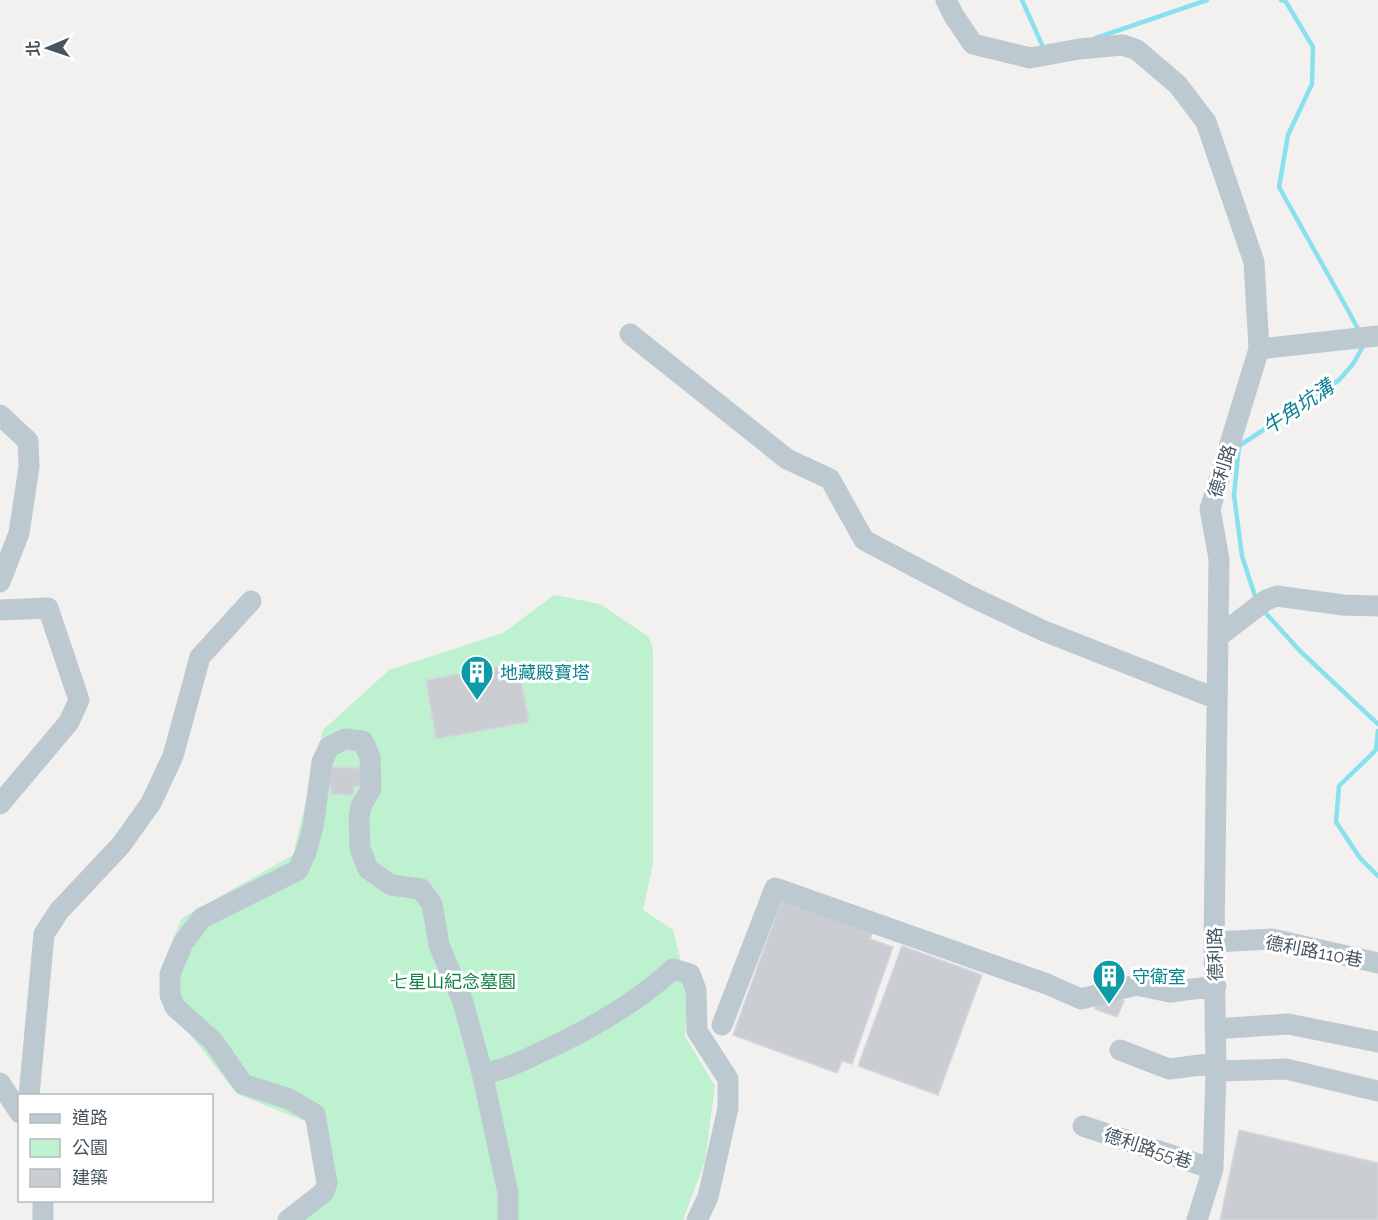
<svg xmlns="http://www.w3.org/2000/svg" width="1378" height="1220" viewBox="0 0 1378 1220" font-family="Raleway,'Noto Sans TC',sans-serif">
	<style>
		.green { fill: #bef1cf }
		.lines { fill: none; stroke-linecap: round; stroke-linejoin: round }
		.stream { stroke: #89e1f0; stroke-width: 4.5 }
		.building { fill: #caced3; stroke: #d4d7dc; stroke-width: 1.5 }
		.minor { stroke: #bdc9d0; stroke-width: 21 }
		.labels { text-anchor: middle; dominant-baseline: central; stroke-width: 6; stroke-linejoin: round; paint-order: stroke }
		.street-label { font-size: 18px; fill: #47555f; stroke: #fff }
		.culture-label { font-size: 18px; fill: #0d838f; stroke: #fff; text-anchor: start }
		.park-label { font-size: 18px; fill: #148445; stroke: #fff }
		.water-label { font-size: 20px; font-style: italic; fill: #097e92; stroke: #fff }
	</style>
	<rect width="100%" height="100%" fill="#f3f0f0"/>
	<!-- green -->
	<path class="green" d="M554,595l46,9 49,33 4,13v214l-10,46 30,20 15,58 -3,48 30,50 -10,75 -22,59h-405l40,-30 -11,-68 -70,-28 -71,-90 -5,-35 21,-51 111,-63 30,-125 66,-60 114,-37z"/>
	<g class="lines">
		<!-- stream -->
		<path class="stream" d="M1022,0l21,47h3
			M1281,0l5,2 27,45 -1,37 -24,51 -9,52 70,125 10,19
			M1096,38l111,-38
			M1256,599l-14,-43 -8,-61 5,-49 100,-66 14,-16 9,-16 -1,-5
			M1262,609l38,42 78,73
			M1378,731l-2,19 -37,36 -3,36 24,36 18,18"/>
	</g>
	<!-- building -->
	<path class="building" d="M518,663l11,59 -93,17 -10,-59z
		M330,767l31,1 -1,18h-6l-1,9 -22,-1v-8l-5,-2z
		M783,896l91,33 -4,10 23,8 -41,117 -10,-3 -5,12 -104,-38z
		M902,946l80,29 -44,120 -80,-29z
		M1107,995l17,6 -7,16 -22,-8 3,-10z
		M1239,1130l139,33v57h-158z"/>
	<g class="lines">
		<!-- minor -->
		<path class="minor" d="M946,0l8,16 19,28 57,14 49,-9 44,-4 14,5 41,35 28,37 48,140 5,87 -49,160 9,50 -5,383 2,129 -3,98 -16,51
			M630,334l157,125 43,20 34,61 108,57 72,34 173,68
			M1259,349l119,-13
			M0,415l28,26 1,26 -10,66 -19,49
			M0,610l48,-2 31,92 -10,22 -69,82
			M1218,637l48,-37 11,-4 66,9 35,1
			M1214,942l58,-3 106,24
			M722,1025l53,-137 272,96 34,15 55,-14 34,7 46,-6
			M1215,1029l73,-5 90,18
			M1120,1050l49,19 47,-6
			M1216,1071l70,-2 92,22
			M482,1073c21,-2 38,-11 57,-20 48,-22 95,-48 134,-84l17,5 6,16 1,41 31,48v29l-20,89 -11,23
			M0,1083l20,30
			M29,1096l15,-162 15,-23 62,-66 30,-42 22,-47 27,-99 51,-56
			M1083,1126l130,43
			M43,1200v20
			M288,1220l36,-28 3,-9 -12,-69 -26,-15 -46,-15 -30,-43 -38,-34 -5,-12v-21l13,-31 19,-25 96,-48 8,-18 7,-25 9,-65 7,-15 16,-8 18,2 7,16 1,32 -10,17 -2,13 1,29 8,21 23,16 30,4 11,15 7,41 24,57 18,66 27,125v27"/>
	</g>
	<!-- icons -->
	<defs>
		<symbol id="building-pin" viewBox="-11 -11 22 30"><path d="M0 17L-7.5 6A9.5 9.5 0 1 1 7.5 6Z" fill="#0f9aa8" stroke="#fff"/><path d="M-4-6H4V6H1V3H-1V6H-4ZM-2.5-4.3h1.7v1.8h-1.7ZM.8-4.3h1.7v1.8H.8ZM-2.5-1h1.7V.8h-1.7ZM.8-1h1.7V.8H.8Z" fill="#fff"/></symbol>
	</defs>
	<g fill-rule="evenodd">
		<use href="#building-pin" x="458" y="653" width="38" height="52"/>
		<use href="#building-pin" x="1090" y="957" width="38" height="52"/>
	</g>
	<g class="labels">
		<!-- street labels -->
		<g class="street-label">
			<text transform="translate(1222 471) rotate(-73)">德利路</text>
			<text transform="translate(1314 951) rotate(11)">德利路110巷</text>
			<text transform="translate(1215 954) rotate(-91)">德利路</text>
			<text transform="translate(1148 1148) rotate(18)">德利路55巷</text>
		</g>
		<!-- culture labels -->
		<g class="culture-label">
			<text x="500" y="672">地藏殿寶塔</text>
			<text x="1132" y="976">守衛室</text>
		</g>
		<!-- park labels -->
		<g class="park-label">
			<text x="453" y="981">七星山紀念墓園</text>
		</g>
		<!-- water labels -->
		<g class="water-label">
			<text transform="translate(1298 407) rotate(-34)">牛角坑溝</text>
		</g>
	</g>
	<!-- legend -->
	<rect x="18" y="1094" width="195" height="108" fill="#ffffff" stroke="#b5bbbf" stroke-width="1.5"/>
	<rect x="30" y="1114" width="30" height="9" fill="#bdc9d0" stroke="#b5bbbf" stroke-width="1.5"/>
	<text x="72" y="1124" font-size="18" fill="#47555f">道路</text>
	<rect x="30" y="1139" width="30" height="18" fill="#bef1cf" stroke="#b5bbbf" stroke-width="1.5"/>
	<text x="72" y="1154" font-size="18" fill="#47555f">公園</text>
	<rect x="30" y="1169" width="30" height="18" fill="#caced3" stroke="#b5bbbf" stroke-width="1.5"/>
	<text x="72" y="1184" font-size="18" fill="#47555f">建築</text>
	<!-- north arrow -->
	<g transform="translate(48 48) rotate(268)" stroke="#ffffff" stroke-width="4.5" paint-order="stroke">
	<path d="M0-4.5L10 22L0 15L-10 22Z" fill="#47555f"/>
	<text y="-9" font-size="16" font-weight="bold" text-anchor="middle" fill="#47555f">北</text>
	</g>
</svg>
